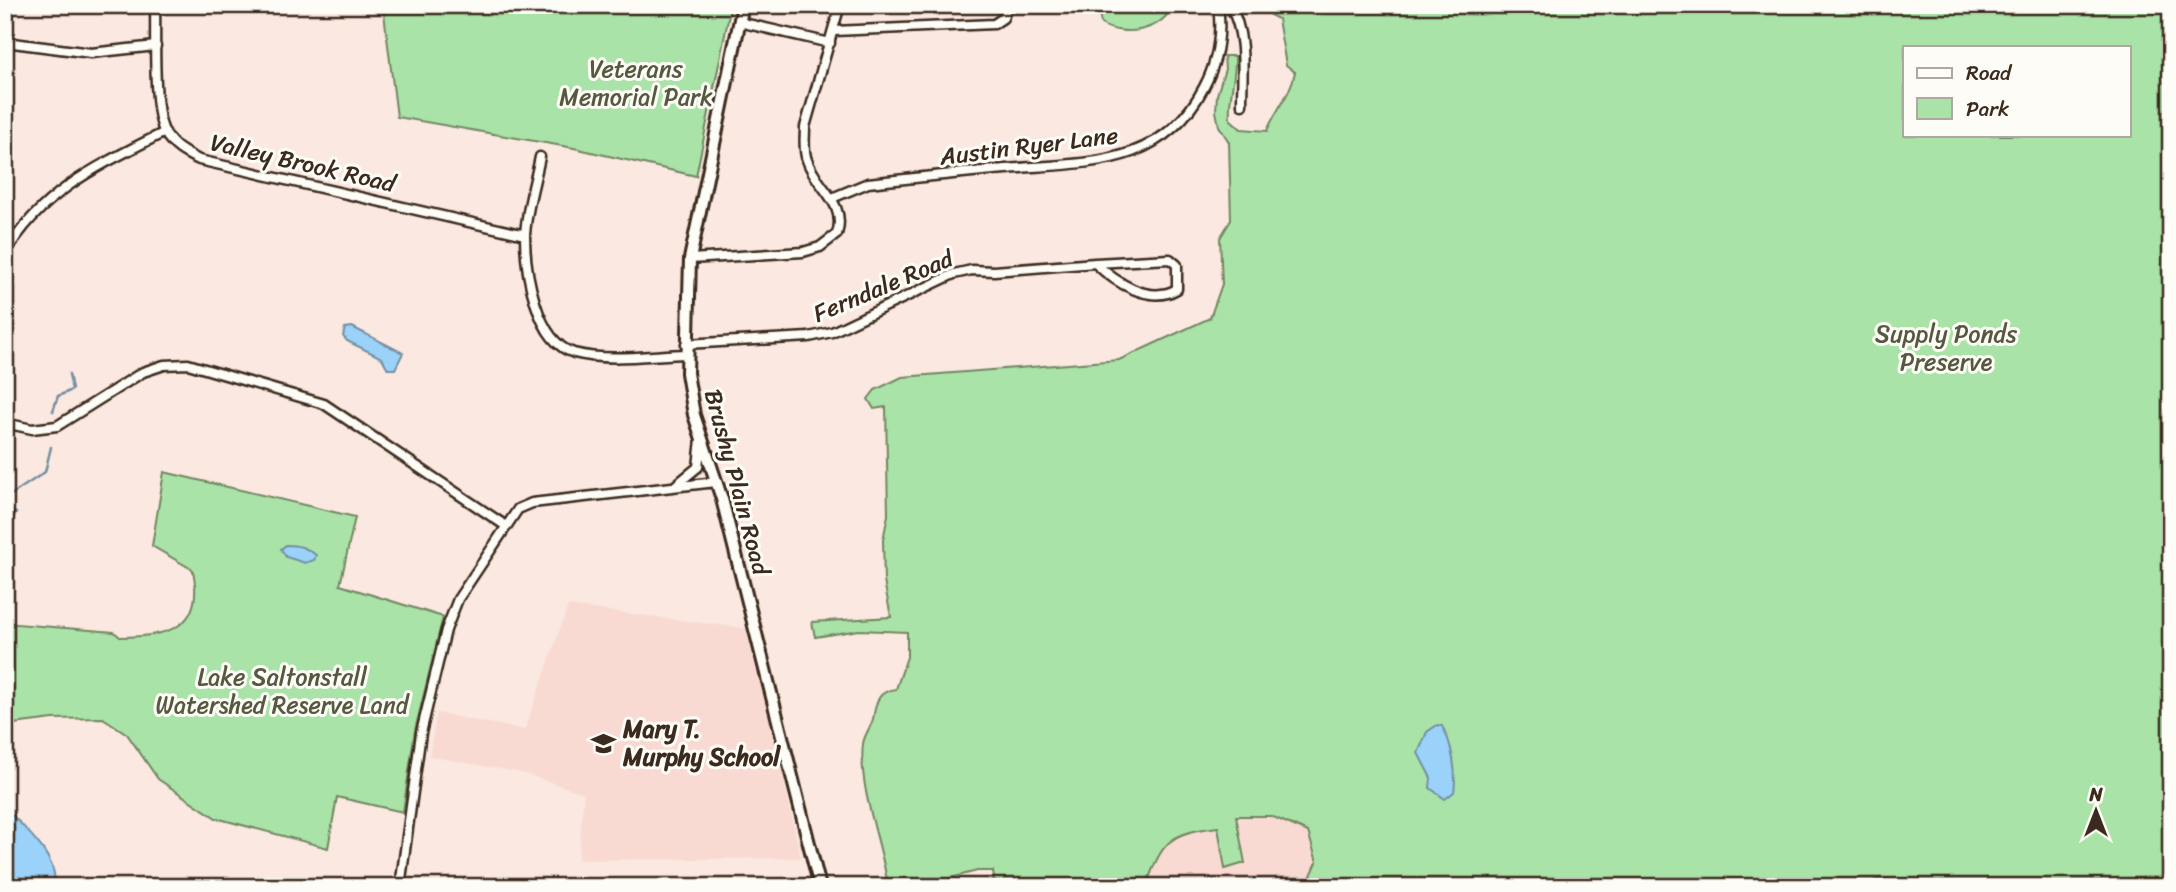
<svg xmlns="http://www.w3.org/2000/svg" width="2176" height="892" viewBox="0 0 2176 892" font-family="Sriracha,sans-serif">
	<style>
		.built { fill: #f8dad2 }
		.green { fill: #aae3a7; stroke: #728662; stroke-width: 2; fill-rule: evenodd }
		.water { fill: #9ad2f9; stroke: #748fa1; stroke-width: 2 }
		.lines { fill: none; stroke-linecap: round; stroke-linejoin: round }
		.stream { stroke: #748fa1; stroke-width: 2.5 }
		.minor-casing { stroke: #3b2a1e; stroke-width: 13 }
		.secondary-casing { stroke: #3b2a1e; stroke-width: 16 }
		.minor { stroke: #fdfcf7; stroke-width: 8 }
		.secondary { stroke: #fdfcf7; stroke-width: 10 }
		.labels { text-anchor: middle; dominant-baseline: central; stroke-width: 6; stroke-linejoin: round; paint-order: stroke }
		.park-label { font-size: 24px; fill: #575840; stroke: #fdfcf7 }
		.street-label { font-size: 24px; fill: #3b2a1e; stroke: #fdfcf7 }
		.poi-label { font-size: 24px; font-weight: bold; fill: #3b2a1e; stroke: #fdfcf7; text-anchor: start }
	</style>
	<rect width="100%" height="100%" fill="#fae8e1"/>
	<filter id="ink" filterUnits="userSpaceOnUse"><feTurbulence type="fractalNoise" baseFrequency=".0143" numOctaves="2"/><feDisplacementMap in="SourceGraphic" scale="14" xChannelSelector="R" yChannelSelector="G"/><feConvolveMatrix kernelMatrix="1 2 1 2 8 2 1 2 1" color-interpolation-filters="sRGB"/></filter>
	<g filter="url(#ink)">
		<!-- built -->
		<path class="built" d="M568,606l182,23 51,229 -223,2 6,-67 -62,-20 -93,-17 8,-43 88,17z
			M1235,816h36l37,16 9,30 -11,25h-160l12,-34 26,-22 34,-4z"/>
		<!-- green -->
		<path class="green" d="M383,5h348l-35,171 -122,-28 -177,-31z
			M1101,5h72c-11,26 -49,33 -72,19l-2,-12z
			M1244,5h927v882h-275v-6l-17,-2 -22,8h-551l11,-25 -9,-30 -37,-16h-35l9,47 -20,6 -7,-42c-49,6 -56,14 -72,60h-151l-2,-16h-16l-61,16h-28c-6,-45 -30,-98 -25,-143 1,-9 8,-17 10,-25 3,-16 4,-28 23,-30l11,-32v-25l-48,-2 -44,7 -3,-15 79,-5 -7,-36 -1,-41 5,-25 -2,-108 -12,2 -6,-10 7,-9 27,-13 217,-17 91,-42 12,-34 -2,-46 11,-18 -2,-78 -10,-16 -3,-15 1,-16 8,-26 -1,-13h11c1,23 -7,42 -5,63l11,10 26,2c9,-22 24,-37 28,-59l-9,-7 -8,-46 -8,-4 1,-7zM1905,47h224v88h-224z
			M164,472l191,45 -15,68 103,32 -28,113 -12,82 -66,-15 -9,51 -112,-30 -58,-39 -31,-45 -24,-16 -50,1 -48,6v-102l109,9 6,5c48,-1 85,-8 73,-67l-41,-24z"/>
		<!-- water -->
		<path class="water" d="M352,327l51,26 -8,16h-7l-6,-11 -35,-17 -4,-5 2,-8z
			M286,545c12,0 20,2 30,10l-2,5 -9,3 -19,-6 -5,-8z
			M1437,725l5,1c10,17 15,47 12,66l-9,7 -15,-11 1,-10 -13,-25 9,-21z
			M5,814l7,1c17,17 48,46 42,72h-49z"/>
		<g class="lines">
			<!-- stream -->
			<path class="stream" d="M53,411l5,-15 14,-6 -3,-16
				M5,499l40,-27 6,-25
				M5,507l11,6 -11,16"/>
			<defs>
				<path id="minor" d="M155,5c1,30 -3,105 10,128 8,14 20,20 34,27l326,75
					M1230,5c17,31 12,66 12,100
					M739,22l91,21
					M834,31l160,-7 9,-6 5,-13
					M5,42l86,11 65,-7
					M540,157c-5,25 -14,53 -15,79 0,34 11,106 49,117 34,9 77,2 112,1
					M832,198l36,-15c46,-5 92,-10 138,-14 79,-7 156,0 198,-82 14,-26 18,-52 14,-82
					M5,254c37,-64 97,-90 160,-122
					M690,259l113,-7 17,-5 17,-13c10,-32 -21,-46 -30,-74 -4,-10 -2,-22 -2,-33l35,-122
					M1170,259l7,6v24c-28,16 -62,-7 -82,-26z
					M686,344l123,-7 23,-5 122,-58 18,-4 22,1 101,-8
					M5,423l27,6 25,-3 86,-54 21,-7 24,-1 136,40 182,122
					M676,485l22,-18 3,-28
					M400,887l21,-154 25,-103 12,-31 60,-90 14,-6 184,-21"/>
				<path id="secondary" d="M743,5l-53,254 -3,114 7,42 28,84 98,388"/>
			</defs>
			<!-- minor casing -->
			<use href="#minor" class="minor-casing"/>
			<!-- secondary casing -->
			<use href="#secondary" class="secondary-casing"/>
			<!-- minor -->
			<use href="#minor" class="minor"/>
			<!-- secondary -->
			<use href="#secondary" class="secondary"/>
		</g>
	</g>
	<!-- icons -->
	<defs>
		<symbol id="school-bare" viewBox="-9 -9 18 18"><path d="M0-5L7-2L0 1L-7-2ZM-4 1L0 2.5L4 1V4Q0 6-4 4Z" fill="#3b2a1e" stroke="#fdfcf7" stroke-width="2.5" paint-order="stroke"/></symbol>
	</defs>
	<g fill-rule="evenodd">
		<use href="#school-bare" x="586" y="726" width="35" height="35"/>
	</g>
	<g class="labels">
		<!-- park labels -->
		<g class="park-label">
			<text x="636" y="69">Veterans<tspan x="636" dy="28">Memorial Park</tspan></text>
			<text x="1946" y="334">Supply Ponds<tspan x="1946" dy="28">Preserve</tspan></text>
			<text x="282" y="677">Lake Saltonstall<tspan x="282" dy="28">Watershed Reserve Land</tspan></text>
		</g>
		<!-- street labels -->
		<g class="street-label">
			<text transform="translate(1029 146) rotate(-7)">Austin Ryer Lane</text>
			<text transform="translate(303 163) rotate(13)">Valley Brook Road</text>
			<text transform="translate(883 286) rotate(-23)">Ferndale Road</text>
			<text transform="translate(737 482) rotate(75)">Brushy Plain Road</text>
		</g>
		<!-- poi labels -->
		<g class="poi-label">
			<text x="623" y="729">Mary T.<tspan x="623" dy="28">Murphy School</tspan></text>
		</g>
	</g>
	<!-- margin -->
	<rect width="2176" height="892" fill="none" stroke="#fdfcf7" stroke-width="28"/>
	<rect x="14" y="14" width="2148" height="864" fill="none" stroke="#3b2a1e" stroke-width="2.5" filter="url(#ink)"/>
	<!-- legend -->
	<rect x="1903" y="46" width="228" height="91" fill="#fdfcf7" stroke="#afa8a0" stroke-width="2"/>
	<rect x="1917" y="68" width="35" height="10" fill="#fdfcf7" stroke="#afa8a0" stroke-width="2"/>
	<text x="1966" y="80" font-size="21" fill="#3b2a1e">Road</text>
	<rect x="1917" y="98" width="35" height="21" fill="#aae3a7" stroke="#afa8a0" stroke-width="2"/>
	<text x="1966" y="116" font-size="21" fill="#3b2a1e">Park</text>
	<!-- north arrow -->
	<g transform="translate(2096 811)" stroke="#fdfcf7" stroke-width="5" paint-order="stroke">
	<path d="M0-5L12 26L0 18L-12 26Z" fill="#3b2a1e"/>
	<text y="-10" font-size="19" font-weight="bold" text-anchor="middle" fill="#3b2a1e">N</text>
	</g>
</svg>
